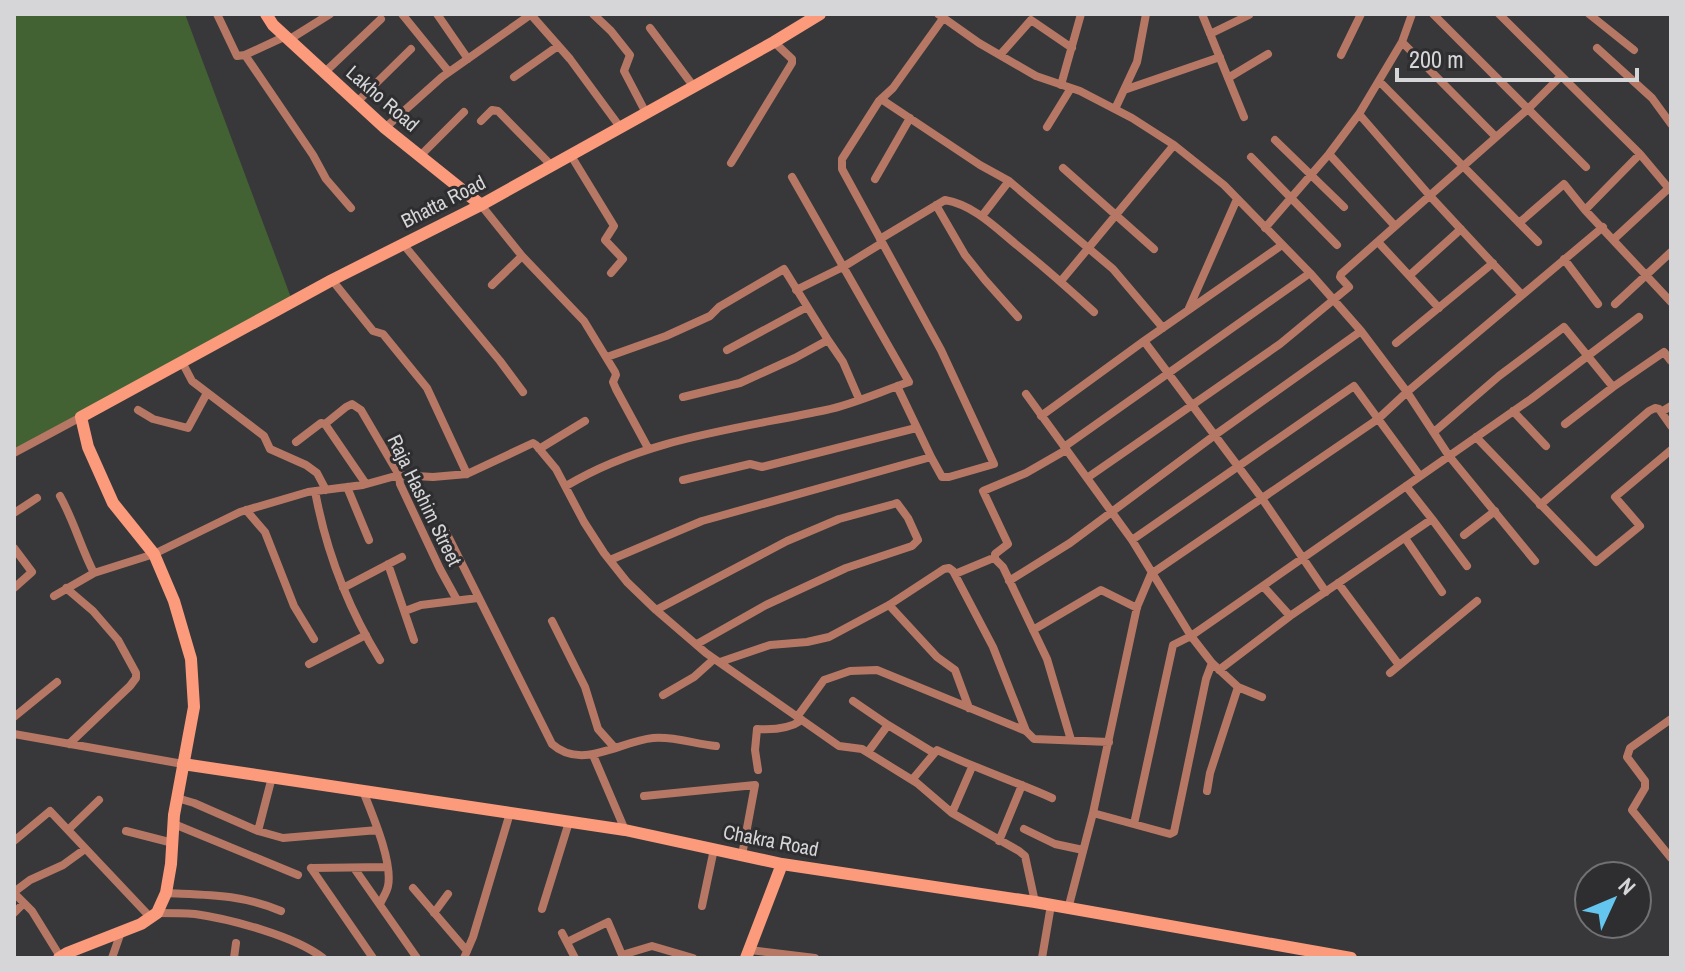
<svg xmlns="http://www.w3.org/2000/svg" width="1685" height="972" viewBox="0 0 1685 972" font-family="'Archivo Narrow',sans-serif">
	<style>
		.green { fill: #436234 }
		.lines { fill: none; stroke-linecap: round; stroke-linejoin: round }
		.street { stroke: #b67865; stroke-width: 8 }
		.secondary { stroke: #fc9a7c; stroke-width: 12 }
		.labels { text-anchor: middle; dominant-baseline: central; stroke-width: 6; stroke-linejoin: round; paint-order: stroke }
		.street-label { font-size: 20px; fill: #d6d6d8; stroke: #2e2d30 }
	</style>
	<rect width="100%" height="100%" fill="#38383a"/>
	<!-- green -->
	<path class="green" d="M14,14h171l108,289 -279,151z"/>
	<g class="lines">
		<!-- street -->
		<path class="street" d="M217,14l20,42 8,-1 41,-19
			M402,14l47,58
			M437,14l31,45
			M593,14l18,17 19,24 -6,16 22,42
			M938,14l41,29 57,33 44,15 52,27 42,27 50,40 86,88 51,58 46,61 42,64 86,105
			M1202,14l42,103
			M1412,14l-10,28 -43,72 71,82 92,99
			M1433,14l153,153
			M1499,14l141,140 31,37
			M1589,14l45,36
			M650,28l44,59
			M1210,34l39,-19
			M290,39l40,-25
			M1402,42l94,95
			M1597,48l55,50 19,26
			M245,55l68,100 13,24 25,29
			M1000,55l31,-35 41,28
			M1341,55l20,-41
			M324,73l57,-54
			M514,77l44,-31
			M1228,78l40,-24
			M1379,81l159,161
			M1061,85l20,-71
			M1124,90l96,-33
			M881,99l99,66 29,16 104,88 50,59
			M357,102l54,-53
			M1115,109l22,-47 9,-48
			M481,121l11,-11 6,1 53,54
			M1047,127l24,-39
			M385,128l57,-51 88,-62 3,2 37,42 50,68
			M1275,140l69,67
			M570,154l44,72 -9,14 18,19 -12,14
			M1329,154l66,72
			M420,156l44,-44
			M1251,157l86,88
			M731,163l61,-100v-4l-18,-17
			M1063,168l91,81
			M875,179l35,-61
			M481,205l41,51 62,65 31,51 1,3 -3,7 3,7 32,59
			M936,205l29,50 20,25 33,37
			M1585,210l55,-56
			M982,216l27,-35
			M1519,223l45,-39 21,26 86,92
			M1265,228l64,-74 30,-40
			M880,239l65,-39c29,5 51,28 73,46 26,21 51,43 76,66
			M1614,239l55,-51
			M1378,242l61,66
			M403,244l97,117 23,31
			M1564,259l34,45
			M1410,275l51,-46
			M332,280l41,51 10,3 44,54 40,86
			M1061,281l113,-136
			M492,285l30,-29
			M796,290l47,-23 39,-24
			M1615,304l56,-52
			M1189,308l48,-109
			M828,340l15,22 16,37
			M1144,341l117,156 65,95
			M1396,343l97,-80
			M727,350l80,-43
			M607,357l59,-21 44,-20 9,-9 65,-38 44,71 -33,18 -55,25 -57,14
			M182,362l10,19 72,55 6,13 36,16 11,8 9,17
			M1026,394l106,146 59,96 21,27 26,24 24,10
			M138,410l15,9 35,9 19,-35
			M1513,411l33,35
			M1661,412l10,-6
			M1041,416l103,-75 138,-96
			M325,424l41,60
			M1565,424l48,-37 51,-35 7,9
			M1434,432l65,-56 65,-49 49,60
			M1476,437l120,125 44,-36 -25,-29 56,-47
			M296,442l25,-19 4,1 21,-17 6,-3 9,6 38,65 1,9 40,85 17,31
			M1064,447l246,-174
			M539,449l46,-28
			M14,453l67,-36
			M931,457l11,20h7l45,-13 -53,-114 -99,-181v-10l37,-58 14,-13 51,-71
			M1087,478l193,-134 69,-57 -9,-10 1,-3 187,-165 33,-33
			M683,480l67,-16 12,3 154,-39
			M566,486c80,-48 171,-57 260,-76 28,-6 56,-19 83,-28l-117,-205
			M1406,486l26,33 35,47
			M347,487l22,53
			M315,491c11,60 33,117 65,169
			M60,496c14,25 21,52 34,77
			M1540,505l109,-94 6,-3 4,1 12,17
			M246,510l19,22 29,74 20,33
			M14,513l23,-15
			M443,526l109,218c30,27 68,-3 101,-6 21,-2 42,6 63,8
			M1464,535l31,-24
			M1405,538l37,54
			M1132,540l222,-154 66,90
			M14,548l18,24 -18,16
			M995,559v-5l13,-10 -25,-53 43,-18 40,-23
			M610,560l92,-39 229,-64 -34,-71
			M388,564l26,76
			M955,574l36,-15h4l8,8 44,92 24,81
			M1009,581l61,-38 145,-108 146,-104
			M1338,583l61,82
			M1263,586l27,30
			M66,588l27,23 25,29 18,33v5l-6,8 -61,58
			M343,588l59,-31
			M54,596l40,-23 60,-19 86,-42 68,-20 55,-7 36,-10 34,2 34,-3 66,-31 3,2 20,24 28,53 20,31 23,29 29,28 50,43 133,93 23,3 55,34 35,30 67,38 6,5 10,46
			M889,605l48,52 18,13 14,38
			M656,610l131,-69 52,-22 55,-15 3,-1 11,15 10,22 -6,6 -66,22 -80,37 -69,39
			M405,611l16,-6 57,-7
			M552,621l33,66 13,42 16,18
			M1033,630l68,-40 36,18
			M720,662l50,-17 37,-3 22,-5 60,-32 55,-36 5,-1 4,3 40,76 33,84
			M309,664l57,-29
			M1219,670l71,-54 142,-97
			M1390,673l87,-72
			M663,695l31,-18 20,-18
			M853,701l35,24
			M14,717l43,-35
			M797,717l27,-37 26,-9 27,-1 149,61 8,8 75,3
			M1671,719l-41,29 -3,9 18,24v7l-13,22 39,48
			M14,734l169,30
			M868,752l20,-27 46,28
			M593,755l32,75
			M758,770l-3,-20 2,-21c15,1 32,0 45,-9
			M912,780l25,-30c38,18 77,31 115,48
			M363,791c9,23 30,71 25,95 -1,6 -6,13 -8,18
			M1207,791l3,-18 28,-86
			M644,796l111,-11 -13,70
			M177,798l17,5 64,28 25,7 95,-8
			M952,813l20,-46
			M1093,813l77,21 4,-2 32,-153 6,-16
			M174,824l124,51
			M1134,824l39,-179 18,-9 340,-237 108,-82
			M1024,829l31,15 28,6
			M68,830l31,-30
			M126,831l47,12
			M258,831l14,-54
			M14,841l36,-30 101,107
			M999,841l23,-56
			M311,868l62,90
			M311,868l76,-1
			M354,868l63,90
			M413,888l54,63
			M14,892l16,-12 33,-15 22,-16
			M14,893l18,18 29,47
			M166,893c43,2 74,1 115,18
			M702,906l12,-57
			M542,909l27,-87
			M1068,909l25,-96 44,-206 14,-33 227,-155 29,-27 196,-165
			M14,913l10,-10
			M157,913c13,0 25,0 38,1 35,5 100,22 128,44
			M434,913l14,-19
			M562,933l13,25
			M567,942l41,-20 14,33 30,-9 41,12
			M750,950l65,8
			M112,958l9,-26
			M234,958l2,-15
			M464,958l9,-21 37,-124
			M1042,958l9,-53"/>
		<!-- secondary -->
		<path class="secondary" d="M266,14l7,11 112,103 96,77
			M183,764l442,66 157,34 253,38 316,56
			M59,958l8,-5 74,-29 16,-11 9,-20 5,-29 3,-49 20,-108 -3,-48 -17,-58 -20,-47 -41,-51 -25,-56 -7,-30 251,-137 149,-75 293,-163 46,-28
			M746,958l36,-94"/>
	</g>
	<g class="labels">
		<!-- street labels -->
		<g class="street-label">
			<text transform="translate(383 98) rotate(41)">Lakho Road</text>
			<text transform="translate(443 201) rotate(-27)">Bhatta Road</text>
			<text transform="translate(425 500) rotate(64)">Raja Hashim Street</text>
			<text transform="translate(771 840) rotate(11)">Chakra Road</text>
		</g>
	</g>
	<!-- border -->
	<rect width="1685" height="972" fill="none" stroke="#d6d6d8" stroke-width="32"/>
	<!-- north arrow -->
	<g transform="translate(1613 900) rotate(46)"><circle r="38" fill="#2e2d30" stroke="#717173" stroke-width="2"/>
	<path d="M0-6L14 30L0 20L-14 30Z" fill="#64c5ee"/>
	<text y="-12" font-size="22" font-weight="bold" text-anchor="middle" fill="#d6d6d8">N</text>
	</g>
	<!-- scale -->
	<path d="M1397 68v12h240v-12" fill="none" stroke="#d6d6d8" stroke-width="4"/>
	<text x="1409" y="68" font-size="24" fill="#d6d6d8" stroke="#2e2d30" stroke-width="6" paint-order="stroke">200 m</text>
</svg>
